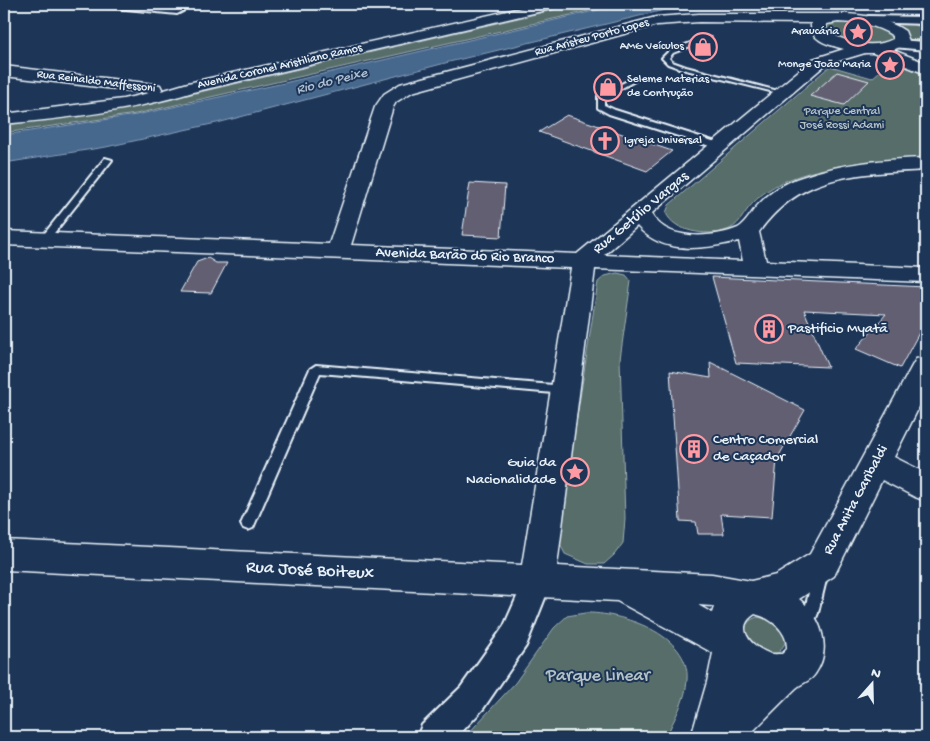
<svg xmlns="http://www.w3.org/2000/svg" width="930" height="741" viewBox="0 0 930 741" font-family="'Gochi Hand',sans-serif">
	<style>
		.green { fill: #566d6a; stroke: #9fafb1 }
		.water { fill: #46688d; stroke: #879fb8 }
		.building { fill: #645f73; stroke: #e8f1f8 }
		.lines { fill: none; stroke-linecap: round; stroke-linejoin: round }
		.lane-casing { stroke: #e8f1f8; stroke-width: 4 }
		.street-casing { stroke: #e8f1f8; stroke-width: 4 }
		.secondary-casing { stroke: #e8f1f8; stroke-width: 3 }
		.lane { fill: #1d3557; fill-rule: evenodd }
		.street { fill: #1d3557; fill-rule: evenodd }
		.secondary { fill: #1d3557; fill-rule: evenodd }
		.labels { text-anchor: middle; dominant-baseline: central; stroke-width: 4; stroke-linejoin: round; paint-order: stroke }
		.far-poi-label { font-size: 12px; fill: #e8f1f8; stroke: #1d3557; text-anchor: end }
		.far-street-label { font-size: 12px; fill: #e8f1f8; stroke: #1d3557 }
		.far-park-label { font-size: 12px; fill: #b5c3c6; stroke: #1d3557 }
		.far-water-label { font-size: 14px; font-style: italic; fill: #afc1d3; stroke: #1d3557 }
		.street-label { font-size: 15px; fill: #e8f1f8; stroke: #1d3557 }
		.poi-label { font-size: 15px; fill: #e8f1f8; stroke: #1d3557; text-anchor: start }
		.near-street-label { font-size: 18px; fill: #e8f1f8; stroke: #1d3557 }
		.near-park-label { font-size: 18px; fill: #b5c3c6; stroke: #1d3557 }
	</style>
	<rect width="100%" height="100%" fill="#1d3557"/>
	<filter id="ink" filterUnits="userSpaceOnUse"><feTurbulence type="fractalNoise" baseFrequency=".02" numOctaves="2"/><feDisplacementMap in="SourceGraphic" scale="10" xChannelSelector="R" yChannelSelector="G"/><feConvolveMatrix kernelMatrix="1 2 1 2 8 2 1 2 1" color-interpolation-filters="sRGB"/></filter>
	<g filter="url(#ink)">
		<!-- green -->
		<path class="green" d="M579,4h40l-483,110 -132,19v-8l127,-17z
			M840,21l31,3 21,11 1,4c-16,15 -50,1 -67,-7l-2,-3 2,-4z
			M894,23c13,0 22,0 32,8v4l-11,7 -5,-1 -6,-11z
			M891,58l35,15v85c-44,1 -122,7 -159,33 -5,3 -10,8 -14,12 -11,11 -13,24 -29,28 -17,5 -50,1 -58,-18l3,-8 161,-139 42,12 15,-13z
			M617,273l9,2 5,6 -11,78 5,160 -2,24 -9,12 -10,9h-16l-23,-10 -7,-14 40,-258 7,-6z
			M585,613c35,-1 106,21 102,67 -1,20 -13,39 -21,57h-201l50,-54 39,-55 13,-12z
			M757,617c14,2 28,10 28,26l-6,10 -13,2 -21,-17c-1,-12 0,-16 12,-21z"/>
		<!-- water -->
		<path class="water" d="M624,4h65l-240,58 -228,60 -115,25 -102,16v-28l132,-20 148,-32z"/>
		<!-- building -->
		<path class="building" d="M837,72l32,9 -25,24 -34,-9z
			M567,115l105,36 -25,20 -108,-39z
			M470,183l35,2 -4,52 -39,-2z
			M208,258l8,5h11l-16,30 -31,-1 17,-30z
			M712,277l214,10v33l-26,48 -44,-19 30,-35 -82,-4 24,57 -92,-4z
			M710,362l95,48 -28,49 -5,58 -51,-3 3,20h-26l-2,-12 -16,-1 -10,-150 41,7z"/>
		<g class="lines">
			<defs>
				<path id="lane" d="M706,37l5,1 -38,15 -4,5 3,4 14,5 96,25v2l-100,-25 -14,-5 -6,-6 7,-7z
					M633,78l5,1 -34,19v7l11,5 107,34v4h-6l-107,-34 -11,-6v-12z
					M105,158l7,2 -65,82h-6v-4z
					M316,365l249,21 6,4 -6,4 -245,-21 -67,155 -5,2 -5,-2 -2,-4 69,-155z
					M821,566l5,2 2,4 -10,41 -2,5 -5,2 -5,-2 -2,-5 10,-41 2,-4z"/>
				<path id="street" d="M101,4c14,0 73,-2 82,7l-6,3 -71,-7z
					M868,16l58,1v7l-62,-2 -2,-2z
					M897,40l29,2v8l-33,-3 -2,-3z
					M537,570l10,4 4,9 -25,63 -43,63 -26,28h-40l5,-12 39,-38 43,-61 23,-52z"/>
				<path id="secondary" d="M538,4h24l-7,4 -362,84c-61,19 -126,26 -189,32v-10l119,-15 26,-6 -145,-17v-10l150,18 6,1 2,4 -1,2 27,-8z
					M699,14h147c21,1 41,5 59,17l4,10 -3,3 -13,6 33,13v11l-53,-21h-8l-40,12 -173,148c12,29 63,25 86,15 8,-4 14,-17 20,-23 12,-13 28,-23 44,-28 40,-14 83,-18 124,-19v12c-67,4 -124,2 -167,62l7,29 160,7v14l-331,-13 -38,297 155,8 39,7 25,-6 34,-21 102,-188 4,-7 10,-2v36l-32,64 32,16v28l-11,-4 -33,-17 -48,96 -35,23c22,17 34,50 16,75 -5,8 -15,9 -21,16 -16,16 -31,31 -47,47h-56l16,-55 6,-29 -96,-52 -76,-4 -4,2 -5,-2 -528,-27v-30l518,25 49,-297 -567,-23v-14l325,13 46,-137 9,-13 16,-10 256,-67zM699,22l112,1c-2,18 19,22 33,26l-31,10 -236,195 -226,-9 42,-138 3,-5 16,-10 245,-67zM838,22c20,1 38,2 55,14v3c-20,11 -50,3 -68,-9l2,-6zM637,226c27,30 67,23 102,15l4,20 -139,-6zM698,605l14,1 2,1 -2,6zM755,614c16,4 33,17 32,35l-5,5c-5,0 -11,1 -16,-2 -16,-7 -32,-25 -11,-38z"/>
			</defs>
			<!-- lane casing -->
			<use href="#lane" class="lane-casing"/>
			<!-- street casing -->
			<use href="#street" class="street-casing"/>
			<!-- secondary casing -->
			<use href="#secondary" class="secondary-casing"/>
			<!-- lane -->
			<use href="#lane" class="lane"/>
			<!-- street -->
			<use href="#street" class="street"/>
			<!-- secondary -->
			<use href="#secondary" class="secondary"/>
		</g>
	</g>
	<!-- icons -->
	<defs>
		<symbol id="sight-ring" viewBox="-11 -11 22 22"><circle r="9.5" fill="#1d3557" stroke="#ff9aa2" stroke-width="1.5"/><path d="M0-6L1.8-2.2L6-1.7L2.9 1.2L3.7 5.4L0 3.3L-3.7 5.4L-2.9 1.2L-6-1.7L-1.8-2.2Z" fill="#ff9aa2"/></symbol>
		<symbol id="shop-ring" viewBox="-11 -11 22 22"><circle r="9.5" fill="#1d3557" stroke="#ff9aa2" stroke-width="1.5"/><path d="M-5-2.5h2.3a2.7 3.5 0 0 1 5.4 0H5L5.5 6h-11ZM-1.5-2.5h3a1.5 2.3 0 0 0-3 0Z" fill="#ff9aa2"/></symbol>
		<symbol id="church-ring" viewBox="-11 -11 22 22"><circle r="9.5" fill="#1d3557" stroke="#ff9aa2" stroke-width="1.5"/><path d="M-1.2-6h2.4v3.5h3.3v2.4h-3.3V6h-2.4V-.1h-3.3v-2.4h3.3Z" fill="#ff9aa2"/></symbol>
		<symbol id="building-ring" viewBox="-11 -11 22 22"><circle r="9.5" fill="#1d3557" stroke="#ff9aa2" stroke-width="1.5"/><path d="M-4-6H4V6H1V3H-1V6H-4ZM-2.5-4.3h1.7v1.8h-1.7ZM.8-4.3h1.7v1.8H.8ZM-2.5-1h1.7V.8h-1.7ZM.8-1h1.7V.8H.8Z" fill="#ff9aa2"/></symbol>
	</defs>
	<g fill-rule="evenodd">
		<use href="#sight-ring" x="842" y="16" width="32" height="32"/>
		<use href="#shop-ring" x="687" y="31" width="32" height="32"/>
		<use href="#sight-ring" x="874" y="49" width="32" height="32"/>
		<use href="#shop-ring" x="592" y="71" width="32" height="32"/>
		<use href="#church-ring" x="589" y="125" width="32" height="32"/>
		<use href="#building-ring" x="753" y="313" width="32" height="32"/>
		<use href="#building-ring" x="678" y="433" width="32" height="32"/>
		<use href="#sight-ring" x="559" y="456" width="32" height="32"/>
	</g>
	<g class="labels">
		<!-- far-poi labels -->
		<g class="far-poi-label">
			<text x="839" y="32">Araucária</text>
			<text x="684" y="47">AMG Veículos</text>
			<text x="871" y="65">Monge João Maria</text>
			<text x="627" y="80" text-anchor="start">Seleme Materias<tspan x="627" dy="14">de Contrução</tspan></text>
			<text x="624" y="141" text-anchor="start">Igreja Universal</text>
		</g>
		<!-- far-street labels -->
		<g class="far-street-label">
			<text transform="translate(592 38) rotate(-15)">Rua Aristeu Porto Lopes</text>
			<text transform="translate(280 67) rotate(-13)">Avenida Coronel Aristiliano Ramos</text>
			<text transform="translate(96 82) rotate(7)">Rua Reinaldo Maffessoni</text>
		</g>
		<!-- far-park labels -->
		<g class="far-park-label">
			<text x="842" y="112">Parque Central<tspan x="842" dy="14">José Rossi Adami</tspan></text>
		</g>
		<!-- far-water labels -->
		<g class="far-water-label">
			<text transform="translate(332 82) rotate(-14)">Rio do Peixe</text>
		</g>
		<!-- street labels -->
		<g class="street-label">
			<text transform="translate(641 213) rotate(-40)">Rua Getúlio Vargas</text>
			<text transform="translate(465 256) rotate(2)">Avenida Barão do Rio Branco</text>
			<text transform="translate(856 500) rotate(-62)">Rua Anita Garibaldi</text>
		</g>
		<!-- poi labels -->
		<g class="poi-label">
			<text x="788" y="329">Pastificio Myatã</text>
			<text x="713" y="440">Centro Comercial<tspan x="713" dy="17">de Caçador</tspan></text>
			<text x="556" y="463" text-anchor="end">Guia da<tspan x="556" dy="17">Nacionalidade</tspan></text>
		</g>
		<!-- near-street labels -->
		<g class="near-street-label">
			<text transform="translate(310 571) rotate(3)">Rua José Boiteux</text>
		</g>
		<!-- near-park labels -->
		<g class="near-park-label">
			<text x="598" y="676">Parque Linear</text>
		</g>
	</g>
	<!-- margin -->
	<rect width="930" height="741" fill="none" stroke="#1d3557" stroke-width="20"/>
	<rect x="10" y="10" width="910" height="721" fill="none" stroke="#e8f1f8" stroke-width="2" filter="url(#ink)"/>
	<!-- north arrow -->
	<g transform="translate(872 684) rotate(20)" stroke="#1d3557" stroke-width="4" paint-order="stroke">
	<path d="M0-4L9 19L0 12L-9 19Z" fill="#e8f1f8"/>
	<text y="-8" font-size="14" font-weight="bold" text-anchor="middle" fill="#e8f1f8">N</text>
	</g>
</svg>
